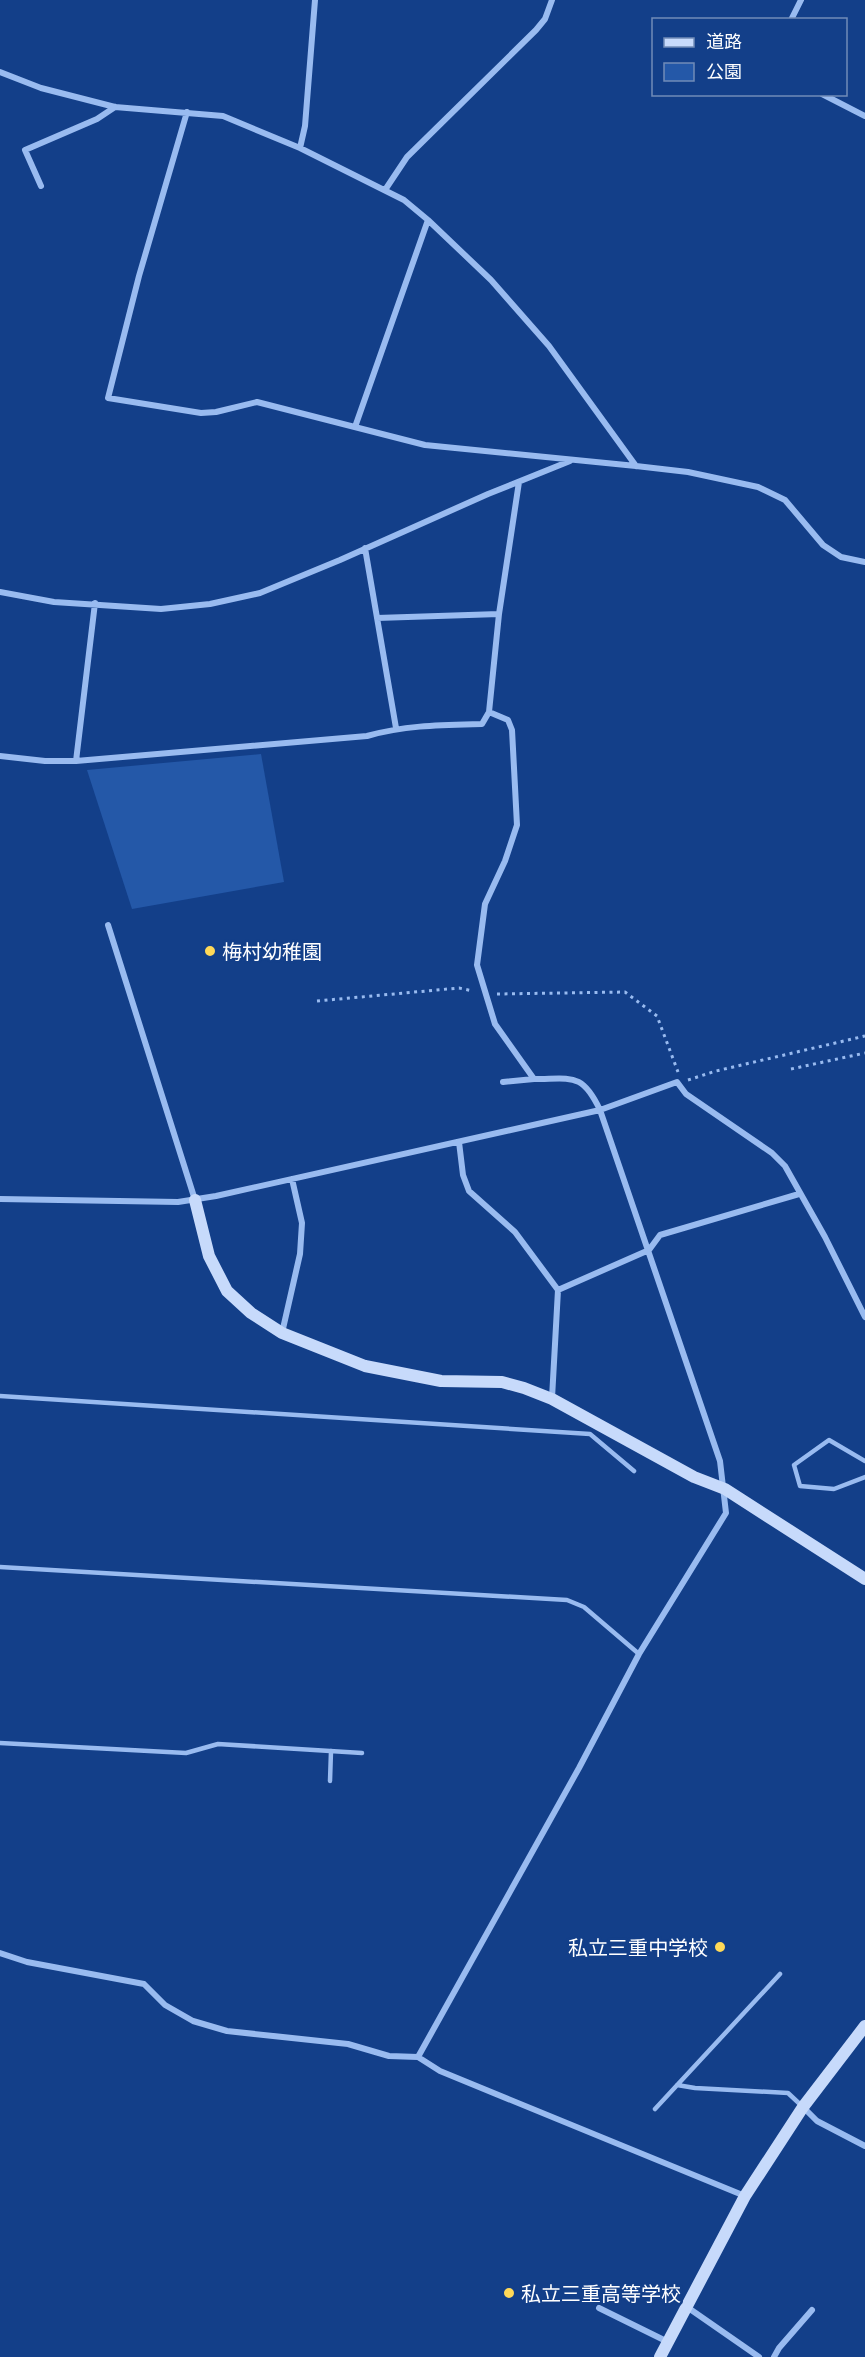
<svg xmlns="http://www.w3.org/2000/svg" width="865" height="2357" viewBox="0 0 865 2357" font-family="'Golos Text','Noto Sans JP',sans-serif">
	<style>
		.green { fill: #2458a8 }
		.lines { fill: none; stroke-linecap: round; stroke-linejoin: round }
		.path { stroke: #99bbf0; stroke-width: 3; stroke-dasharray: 3 4.5; stroke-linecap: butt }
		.lane { stroke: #99bbf0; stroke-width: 4.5 }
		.street { stroke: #99bbf0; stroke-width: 6 }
		.secondary { stroke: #c7dafb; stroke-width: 12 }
		.poi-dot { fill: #ffd958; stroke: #133f89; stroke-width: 2 }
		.labels { text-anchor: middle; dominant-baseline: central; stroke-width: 5; stroke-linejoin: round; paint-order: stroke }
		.poi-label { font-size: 20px; fill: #fff; stroke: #133f89; text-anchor: start }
	</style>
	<rect width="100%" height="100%" fill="#133f89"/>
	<!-- green -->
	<path class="green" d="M261,754l23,128 -152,27 -45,-139z"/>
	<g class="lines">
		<!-- path -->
		<path class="path" d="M497,994l128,-2 32,24 21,56
			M317,1001l142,-13 14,3
			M791,1069l74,-16
			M688,1080l28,-9 149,-35"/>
		<!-- lane -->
		<path class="lane" d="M0,1396l590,38 44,37
			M865,1461l-36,-21 -35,25 6,21 34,3 31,-12
			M0,1567l567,33 17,7 55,47
			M0,1743l186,10 32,-9 144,9
			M330,1781l1,-30
			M677,2085l18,3 93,5 15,14
			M655,2109l125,-135"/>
		<!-- street -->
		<path class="street" d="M791,20l10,-20
			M0,72l41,16 74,19 108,9 77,32 104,52 24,20 63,60 58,66 87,120
			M822,94l43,22
			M187,112l-48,164 -31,122 93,15 15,-1 41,-10 168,43 211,21 52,6 70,15 27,13 38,45 18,12 24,5
			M300,148l5,-22 10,-126
			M41,186l-16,-36 72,-31 18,-12
			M385,190l22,-33 129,-127 9,-11 7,-19
			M355,427l73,-207
			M365,548l31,180
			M0,592l54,10 107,7 49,-5 50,-11 80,-33 148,-66 82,-33
			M377,618l122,-4
			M0,756l45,5h31l291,-25c39,-11 75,-11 115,-12l7,-12 10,-98 20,-132
			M76,761l19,-158
			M108,925l87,275
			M503,1082l31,-3
			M459,1142l4,33 6,16 46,41 43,58
			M0,1199l178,3 38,-6 384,-86 77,-28 9,12 86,59 13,13 40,71 40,80
			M282,1333l18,-79 2,-31 -10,-44
			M552,1398l6,-108 91,-40 11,-15 139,-41
			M0,1953l27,9 117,22 21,21 28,16 34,10 121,13 41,12 29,1 22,14 305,125
			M418,2057l161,-289 60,-114 87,-141 -6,-52 -120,-351c-18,-38 -28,-31 -66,-31l-39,-55 -18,-59 8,-61 20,-43 12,-36 -5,-95 -4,-10 -19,-8
			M803,2107l14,14 48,25
			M687,2307l72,50
			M599,2308l67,33
			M774,2357l5,-9 33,-38"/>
		<!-- secondary -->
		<path class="secondary" d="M195,1200l14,56 18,35 24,22 31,20 83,33 76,15 61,1 22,6 28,11 142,78 31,12 140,90
			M660,2357l85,-161 58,-89 62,-81"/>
	</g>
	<!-- markers -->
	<g class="poi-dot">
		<circle cx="210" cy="951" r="6"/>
		<circle cx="720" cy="1947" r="6"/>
		<circle cx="509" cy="2293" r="6"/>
	</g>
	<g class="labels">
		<!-- poi labels -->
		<g class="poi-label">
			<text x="222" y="951">梅村幼稚園</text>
			<text x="708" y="1947" text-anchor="end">私立三重中学校</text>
			<text x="521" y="2293">私立三重高等学校</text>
		</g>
	</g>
	<!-- legend -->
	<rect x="652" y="18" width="195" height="78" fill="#133f89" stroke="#718cb8" stroke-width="1.5"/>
	<rect x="664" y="38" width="30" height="9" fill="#c7dafb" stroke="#718cb8" stroke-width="1.5"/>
	<text x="706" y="48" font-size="18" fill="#ffffff">道路</text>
	<rect x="664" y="63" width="30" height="18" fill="#2458a8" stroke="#718cb8" stroke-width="1.5"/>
	<text x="706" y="78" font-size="18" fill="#ffffff">公園</text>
</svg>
